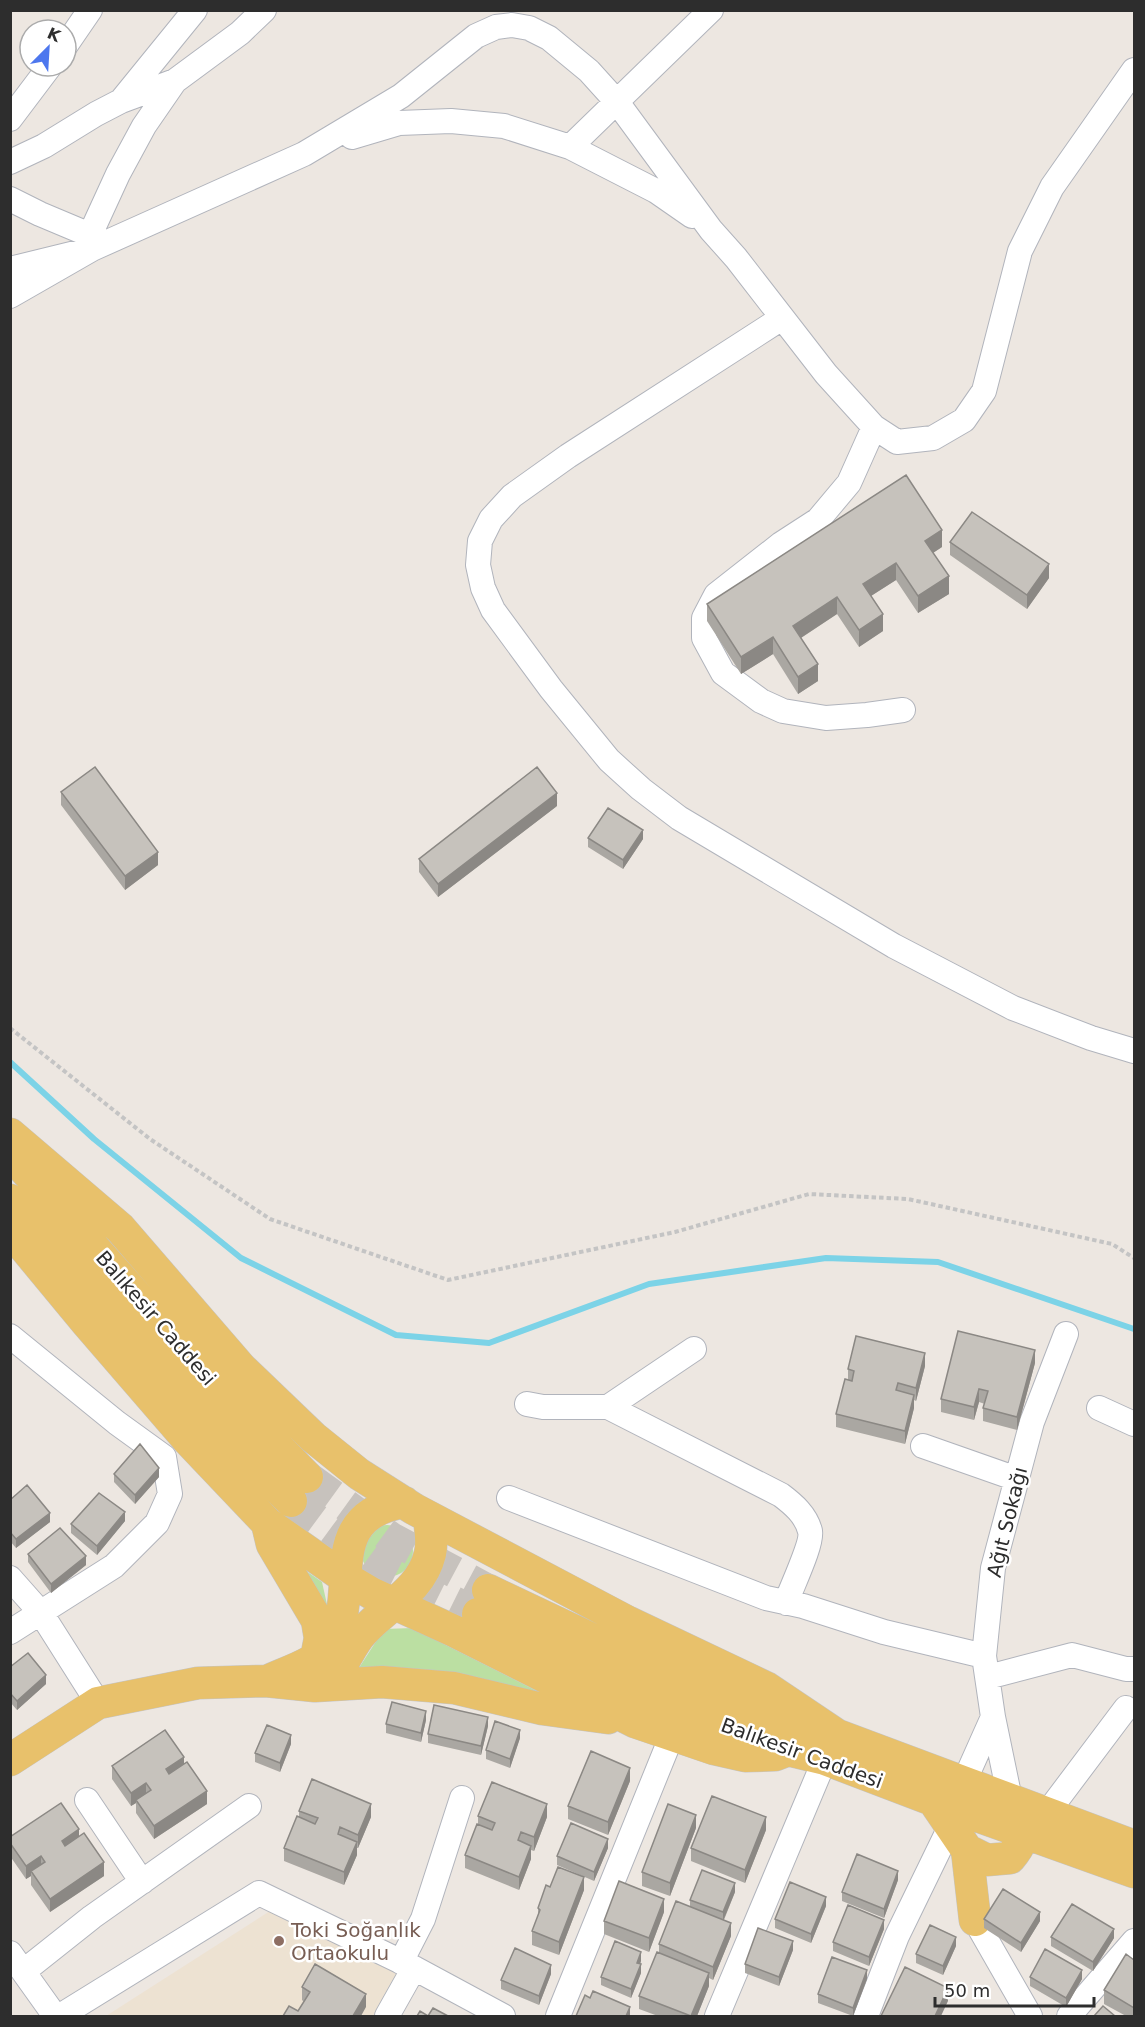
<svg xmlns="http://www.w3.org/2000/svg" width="1145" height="2027" viewBox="0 0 1145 2027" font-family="'DejaVu Sans',sans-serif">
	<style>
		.education { fill: #ede2d2 }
		.green { fill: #bbdfa2 }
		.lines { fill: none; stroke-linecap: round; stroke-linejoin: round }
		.stream { stroke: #7cd3e7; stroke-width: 6 }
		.major-tunnel { stroke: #c7c2bd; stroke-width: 32; stroke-dasharray: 32 16; stroke-linecap: butt }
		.minor-casing { stroke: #b1b4bc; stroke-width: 26 }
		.major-casing { stroke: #c4c4c4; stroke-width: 33 }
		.path { stroke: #c4c4c4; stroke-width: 4; stroke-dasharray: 4.5 3; stroke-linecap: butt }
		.minor { stroke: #fff; stroke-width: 24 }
		.major { stroke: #e8c16b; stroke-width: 32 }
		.wall { fill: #aaa7a2 }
		.shaded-wall { fill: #8b8884 }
		.building { fill: #c6c2bc; stroke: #8b8884; stroke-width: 1.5 }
		.education-dot { fill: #8d6e63; stroke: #fff; stroke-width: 2 }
		.labels { text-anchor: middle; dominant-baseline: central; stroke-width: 5; stroke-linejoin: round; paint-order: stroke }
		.street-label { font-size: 20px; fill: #2d2d2d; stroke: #fff }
		.education-label { font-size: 20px; fill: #785e54; stroke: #fff; text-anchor: start }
	</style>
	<rect width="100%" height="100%" fill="#ede7e1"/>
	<!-- education -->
	<path class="education" d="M273,1909l127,65 -24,42h-270z"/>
	<!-- green -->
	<path class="green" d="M361 1551a26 26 0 1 1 52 0a26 26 0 1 1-52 0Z
		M286,1557l36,25 6,27z
		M413,1628l11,6 117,59 -186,-19 29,-45z"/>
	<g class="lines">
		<!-- stream -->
		<path class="stream" d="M10,1062l84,77 147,119 155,77 93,8 160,-59 177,-26 112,4 196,67"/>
		<!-- major-tunnel -->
		<path class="major-tunnel" d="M307,1477l84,61 97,52
			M291,1501l84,62 103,51"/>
		<defs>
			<path id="minor" d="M66,45l24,-35
				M121,101l74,-91
				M10,119l40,-53
				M352,137l47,-14 52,-2 53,5 66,21 86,44 36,25
				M570,147l141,-137
				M10,162l34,-16 52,-32 25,-13 54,-20 65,-48 24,-23
				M10,199l30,15 50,21
				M10,269l82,-20 212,-95 97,-58 75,-60 20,-9 16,-2 17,3 20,10 40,33 28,31 94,128 25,28 90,116 48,53 23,15 36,-4 31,-18 20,-29 36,-140 32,-64 82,-117
				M10,296l82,-47 -2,-14 28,-61 26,-48 31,-45
				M782,318l-214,138 -56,40 -21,23 -11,22 -2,24 5,23 10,22 58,79 58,71 32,29 38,29 215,128 119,62 78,30 43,13
				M874,427l-25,56 -31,37 -37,24 -65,51 -12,23v20l19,35 38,28 22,10 43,7 41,-3 36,-5
				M10,1336l107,87 47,34 6,37 -13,29 -43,43 -104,66
				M527,1404l16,3h65l86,-58
				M608,1407l173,88c12,9 25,20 29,36 3,12 -19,57 -24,72
				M1099,1408l35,16
				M923,1446l94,33
				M509,1498l257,100 37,8 81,26 100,24
				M10,1578l31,35 57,90
				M988,1677l84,-22 54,14h8
				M993,1717l-9,-61 9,-88 39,-146 34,-88
				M964,1782l29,-65 17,82
				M87,1800l55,82
				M1047,1813l79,-105
				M975,1920l55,96
				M10,1953l45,63
				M401,1962l22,-43 39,-121
				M24,1971l68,-54 157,-111
				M60,2016l199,-123 155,75 89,48
				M387,2016l27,-48
				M558,2016l114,-281
				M717,2016l108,-257
				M866,2016l31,-80 54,-111
				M1069,2016l65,-75"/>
			<path id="major" d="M10,1134l110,94 121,140 72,69 46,37 55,35 214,113 139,66 70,47
				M18,1162l190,215 99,100
				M10,1200l31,31 150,171 100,99
				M10,1230l77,93 102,118 78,82 77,54 27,16 83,38 181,91 79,27 31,7 30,-1 13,-5
				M267,1523l5,21 45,76 3,18 -4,21
				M488,1590l226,107 123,38 297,111
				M478,1614l143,70 77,32 90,34 37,9 108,41 201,72
				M334,1674c11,-11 17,-29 28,-41 24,-27 59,-42 68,-79 3,-12 0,-26 -1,-37
				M267,1681c21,-10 50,-17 63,-37 34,-49 -14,-127 74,-142
				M10,1760l88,-57 100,-20 68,-2 49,5 67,-4 72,6 88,21 66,9
				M933,1800l34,50 8,70
				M967,1850l20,10 23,-2c11,-13 15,-24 16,-41l-2,-3"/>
		</defs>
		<!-- minor casing -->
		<use href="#minor" class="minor-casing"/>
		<!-- major casing -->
		<use href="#major" class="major-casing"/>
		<!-- path -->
		<path class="path" d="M10,1028l140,111 120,80 178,61 227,-48 134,-38 99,5 204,45 22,14"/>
		<!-- minor -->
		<use href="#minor" class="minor"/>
		<!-- major -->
		<use href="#major" class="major"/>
	</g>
	<!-- wall -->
	<path class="wall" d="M950,542l99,36 -22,31 -77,-54z
		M942,547l-9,6 16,41 -31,19 -22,-33 -25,16 12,35 -24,16 -22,-33 -36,24 17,43 -20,13 -25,-40 -32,20 -34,-53v-17z
		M61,792l97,73 -33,25 -64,-85z
		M557,806l-119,91 -19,-25v-13z
		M588,838l55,1 -20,30 -35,-22z
		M1035,1363l-18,67 -34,-9v-13l2,-4 -6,-2 -5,18 -33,-8v-13z
		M925,1366l-9,35 -2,-1v8l-9,36 -69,-17v-13l12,-34v-11z
		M114,1474l45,3 -24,27 -21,-22z
		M10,1500l40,22 -34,26 -6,-7z
		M125,1521l-28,34 -26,-22v-9z
		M28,1554l58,11 -35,28 -23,-31z
		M10,1667l36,17 -29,26 -7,-8z
		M426,1720l-5,22 -35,-9v-9z
		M488,1726l-7,29 -53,-12v-9z
		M520,1738l-10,30 -24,-9v-9z
		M291,1744l-11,28 -25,-10v-9z
		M184,1764l23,40 -53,35 -18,-26v-10l-5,3 -19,-27v-13z
		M630,1781l-22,54 -40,-16v-13z
		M299,1811l72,6 -13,31h-1v7l-13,30 -60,-24v-13l15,-31z
		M478,1816l69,1 -13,34 -3,-1v9l-12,31 -54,-22v-13l13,-31z
		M696,1828l-26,68 -28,-10v-14z
		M766,1830l-21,53 -54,-22v-13z
		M79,1836l25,40 -54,36 -19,-27v-9l-5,3 -16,-23v-19z
		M608,1848l-14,33 -37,-16v-9z
		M898,1880l-14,38 -42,-17v-9z
		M550,1887l34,3 -25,65 -27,-10v-14l6,-14v-9z
		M735,1892l-11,28 7,16 -18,44 -4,-2v8l-12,30h-39l-19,-7v-13l20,-44v-8l31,-38v-6z
		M826,1906l-15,37 -36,-15v-9z
		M664,1912l-15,40 -45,-18v-13z
		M984,1919l56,2 -19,31 -37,-24z
		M884,1929l-15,37 -36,-15v-9z
		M1051,1937l63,1 -21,33 -42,-25z
		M956,1946l-13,29 -27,-12v-9z
		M793,1950l-14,36 -34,-13v-9z
		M1134,1960v56h-8l-22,-12v-14z
		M641,1961l-1,3 1,9 -10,25 -30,-13v-8z
		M551,1974l-12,31 -38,-16v-9z
		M1030,1977l52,2 -16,28 -36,-21z
		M867,1979l-14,37 -35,-13v-9z
		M302,1987l64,20 -68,4 6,-9 -2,-2z"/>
	<!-- shaded-wall -->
	<path class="shaded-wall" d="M942,530v17l-17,11v-17z
		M896,563v17l-33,21v-17z
		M1049,564v14l-22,31v-14z
		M949,576v18l-31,19v-17z
		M837,597v17l-44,29v-17z
		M883,614v17l-24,16v-17z
		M773,637v17l-32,20v-17z
		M818,664v17l-20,13v-17z
		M557,793v13l-119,91v-13z
		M643,830v9l-20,30v-9z
		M158,852v13l-33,25v-14z
		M1035,1350v13l-18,67v-13z
		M925,1353v13l-9,35v-13z
		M979,1389v13l-5,18v-13z
		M914,1395v13l-9,36v-13z
		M159,1468v9l-24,27v-9z
		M125,1512v9l-28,34v-9z
		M50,1513v9l-34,26v-9z
		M86,1556v9l-35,28v-9z
		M46,1675v9l-29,26v-9z
		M426,1711v9l-5,22v-9z
		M488,1717v9l-7,29v-9z
		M520,1730v8l-10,30v-9z
		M291,1735v9l-11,28v-9z
		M184,1757v13l-18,13v-14z
		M630,1768v13l-22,54v-13z
		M146,1783v13l-10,4v3l-5,3v-13z
		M207,1791v13l-53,35v-13z
		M371,1804v13l-13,31v-13z
		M547,1804v13l-13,34v-14z
		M696,1815v13l-26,68v-13z
		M766,1817v13l-21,53v-13z
		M79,1829v13l-17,12v-13z
		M608,1839v9l-14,33v-9z
		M357,1842v13l-13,30v-13z
		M531,1846v13l-12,31v-13z
		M41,1856v13l-10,2v5l-5,3v-13z
		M104,1862v14l-54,36v-13z
		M898,1871v9l-14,38v-9z
		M584,1877v13l-25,65v-13z
		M735,1883v9l-12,29v-9z
		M826,1897v9l-15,37v-9z
		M664,1899v13l-15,40v-14z
		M1040,1912v9l-19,31v-9z
		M884,1920v9l-15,37v-9z
		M731,1923v13l-18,44v-13z
		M1114,1929v9l-21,33v-9z
		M956,1937v9l-13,29v-9z
		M793,1941v9l-14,36v-9z
		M641,1952v9l-4,11v-9z
		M641,1964v9l-10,25v-9z
		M551,1965v9l-12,31v-9z
		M867,1970v9l-14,37v-8z
		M1082,1970v9l-16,28v-9z
		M709,1973v13l-12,30h-6z
		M948,1988v13l-7,15h-6z
		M366,1994v13l-5,9h-8z
		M630,2007v9h-4z"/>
	<!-- building -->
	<path class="building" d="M906,475l36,55 -17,11 24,35 -31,20 -22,-33 -33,21 20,30 -24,16 -22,-33 -44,29 25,38 -20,13 -25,-40 -32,20 -34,-53z
		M972,512l77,52 -22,31 -77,-53z
		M95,767l63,85 -33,24 -64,-84z
		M537,767l20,26 -119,91 -19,-25z
		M608,808l35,22 -20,30 -35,-22z
		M958,1331l77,19 -18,67 -34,-9 5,-17 -9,-2 -5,18 -33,-8z
		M856,1336l69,17 -9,35 -18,-5 -2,7 18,5 -9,36 -69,-17 9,-35 7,2 2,-10 -6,-2z
		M140,1444l19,24 -24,27 -21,-21z
		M27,1485l23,28 -34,26 -6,-7v-32z
		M99,1493l26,19 -28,34 -26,-22z
		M60,1528l26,28 -35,28 -23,-30z
		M28,1653l18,22 -29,26 -7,-8v-26z
		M392,1702l34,9 -5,22 -35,-9z
		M434,1705l54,12 -7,29 -53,-12z
		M495,1721l25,9 -10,29 -24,-9z
		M267,1725l24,10 -11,28 -25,-10z
		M165,1730l19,27 -18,12 3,5 18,-12 20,29 -53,35 -18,-26 15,-10 -5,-7 -15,10 -19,-27z
		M591,1751l39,17 -22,54 -40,-16z
		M312,1779l59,25 -13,31 -18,-8 -2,7 19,8 -13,30 -60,-24 13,-32 18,8 3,-6 -19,-7z
		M492,1782l55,22 -13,33 -13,-5 -3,8 13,6 -12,31 -54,-22 12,-31 15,6 3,-7 -17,-7z
		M712,1796l54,21 -21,53 -54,-22z
		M61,1803l18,26 -17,12 3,5 19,-13 20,29 -54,37 -19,-28 14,-9 -4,-6 -15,10 -16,-23v-6z
		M668,1804l28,11 -26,68 -28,-11z
		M571,1823l37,16 -14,33 -37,-16z
		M857,1854l41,17 -14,38 -42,-17z
		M558,1867l26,10 -25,65 -27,-11 8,-21 -2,-2 8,-23 4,2z
		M702,1870l33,13 -12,29 -33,-12z
		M619,1881l45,18 -15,39 -45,-17z
		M790,1882l36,15 -15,37 -36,-15z
		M1003,1889l37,23 -19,31 -37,-24z
		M676,1901l55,22 -18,44 -54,-23z
		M1072,1904l42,25 -21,33 -42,-25z
		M848,1905l36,15 -15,37 -36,-15z
		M930,1925l26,12 -13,29 -27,-12z
		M758,1928l35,13 -14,36 -34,-13z
		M615,1941l26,11 -4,11 4,1 -10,25 -30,-12z
		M515,1948l36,17 -12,31 -38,-16z
		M1045,1949l37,21 -16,28 -36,-21z
		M657,1952l52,21 -18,43 -52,-20z
		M1126,1954l8,6v48l-30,-18z
		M832,1957l35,13 -14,38 -35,-14z
		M315,1964l51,30 -13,22h-70l6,-10 9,5 12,-19 -8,-5z
		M905,1967l43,21 -13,28h-54z
		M593,1991l37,16 -4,9h-50l9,-21 5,3z
		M1103,2006l12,10h-21z
		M433,2008l15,8h-31l3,-5 8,5z"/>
	<!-- markers -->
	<circle class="education-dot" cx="279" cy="1941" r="6"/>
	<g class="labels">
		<!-- street labels -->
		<g class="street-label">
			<text transform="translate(156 1318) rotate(49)">Balıkesir Caddesi</text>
			<text transform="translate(1007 1522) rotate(-76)">Ağıt Sokağı</text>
			<text transform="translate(802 1753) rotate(20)">Balıkesir Caddesi</text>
		</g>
		<!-- education labels -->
		<g class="education-label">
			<text x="291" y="1930">Toki Soğanlık<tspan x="291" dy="23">Ortaokulu</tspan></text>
		</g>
	</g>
	<!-- border -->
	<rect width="1145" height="2027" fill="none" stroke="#2d2d2d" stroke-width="24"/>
	<!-- north arrow -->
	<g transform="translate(48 48) rotate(24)"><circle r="28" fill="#ffffff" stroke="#ababab" stroke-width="1.5"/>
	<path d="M0-4.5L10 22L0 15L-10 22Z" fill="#4d77ee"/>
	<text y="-9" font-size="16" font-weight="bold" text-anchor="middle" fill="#2d2d2d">K</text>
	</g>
	<!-- scale -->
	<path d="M935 1997v9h159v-9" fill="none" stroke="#2d2d2d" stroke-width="3"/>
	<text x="944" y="1997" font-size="18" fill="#2d2d2d" stroke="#ffffff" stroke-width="4.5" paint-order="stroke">50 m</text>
</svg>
